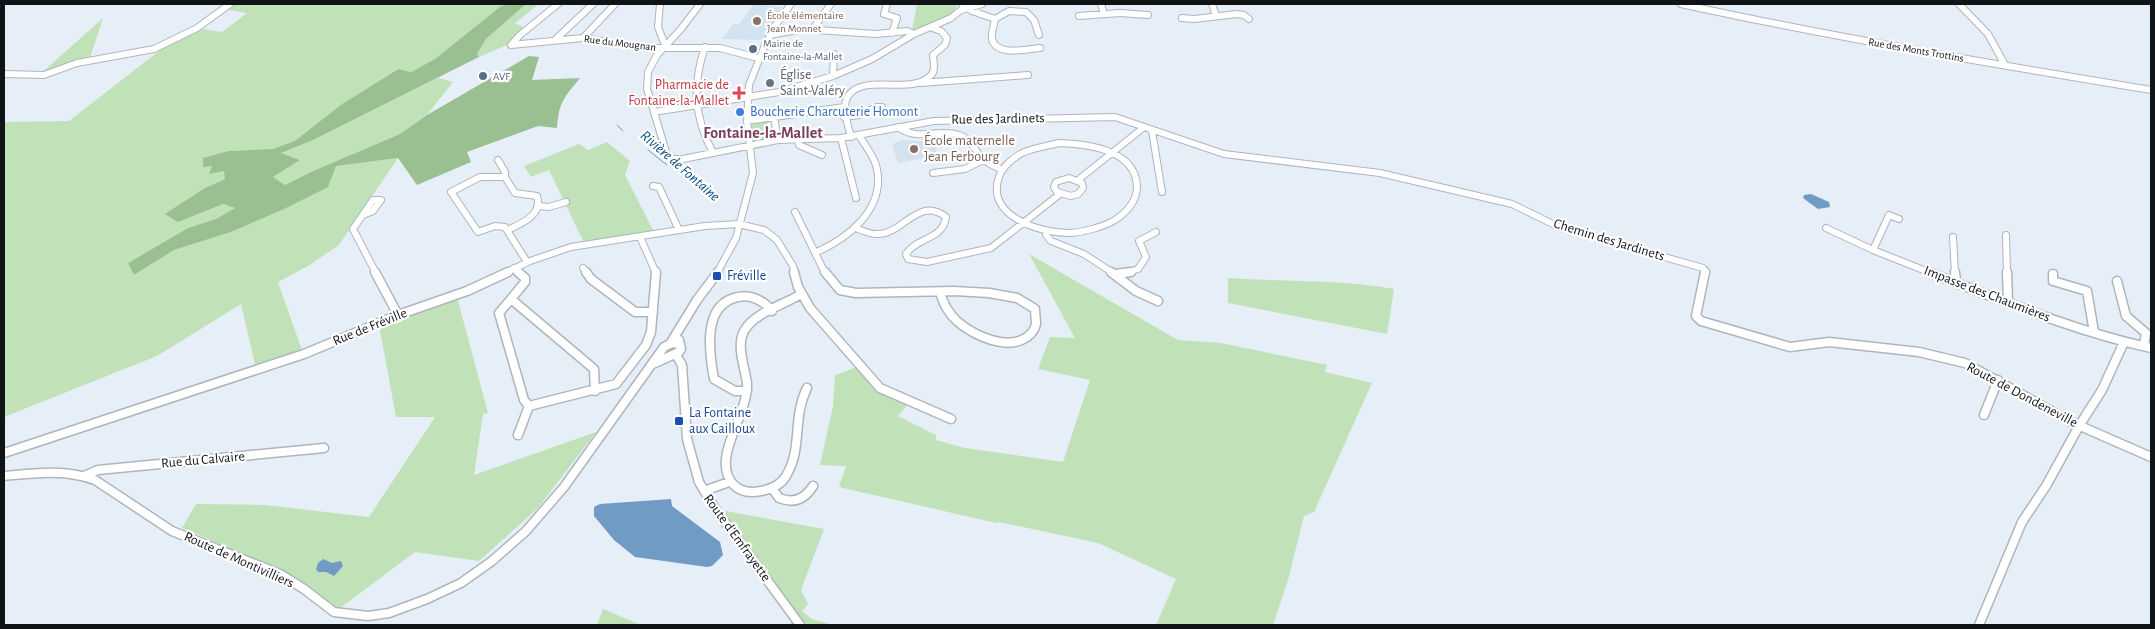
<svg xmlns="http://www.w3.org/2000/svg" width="2155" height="629" viewBox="0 0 2155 629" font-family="'Alegreya Sans',sans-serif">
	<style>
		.built { fill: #d2e2ef }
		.green { fill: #c1e2b8 }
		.forest { fill: #9abf90 }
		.water { fill: #709bc4 }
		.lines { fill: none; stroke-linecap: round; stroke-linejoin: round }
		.stream { stroke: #709bc4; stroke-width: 1 }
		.minor-far1-casing { stroke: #adb5bd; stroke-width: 8 }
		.minor-casing { stroke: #adb5bd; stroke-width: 11 }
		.minor-far1 { stroke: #fff; stroke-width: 6 }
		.minor { stroke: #fff; stroke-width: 8 }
		.education-dot { fill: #8d6e63; stroke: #fff; stroke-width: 2 }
		.service-dot { fill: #5c6f8a; stroke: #fff; stroke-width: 2 }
		.worship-dot { fill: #6b7280; stroke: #fff; stroke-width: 2 }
		.health-dot { fill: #e0444e; stroke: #fff; stroke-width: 2 }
		.shop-dot { fill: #3f7fe0; stroke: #fff; stroke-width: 2 }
		.transit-dot { fill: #1a4fb4; stroke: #fff; stroke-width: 2 }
		.labels { text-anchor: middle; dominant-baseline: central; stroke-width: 4.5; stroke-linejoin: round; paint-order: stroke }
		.far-education-label { font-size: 11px; fill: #785e54; stroke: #fff; text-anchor: start }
		.far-street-label { font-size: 11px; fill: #111417; stroke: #fff }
		.far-service-label { font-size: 11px; fill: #4e5e75; stroke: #fff; text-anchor: start }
		.worship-label { font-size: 14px; fill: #5b616d; stroke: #fff; text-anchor: start }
		.health-label { font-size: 14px; fill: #be3a42; stroke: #fff; text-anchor: end }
		.shop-label { font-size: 14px; fill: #366cbe; stroke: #fff; text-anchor: start }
		.street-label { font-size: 14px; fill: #111417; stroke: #fff }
		.education-label { font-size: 14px; fill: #785e54; stroke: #fff; text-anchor: start }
		.transit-label { font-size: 14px; fill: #164399; stroke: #fff; text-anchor: start }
		.water-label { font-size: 15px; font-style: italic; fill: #0a4f83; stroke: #fff }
		.quarter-label { font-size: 16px; font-weight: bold; fill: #7c3c61; stroke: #fff }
	</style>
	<rect width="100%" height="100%" fill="#e6eff7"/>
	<!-- built -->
	<path class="built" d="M754,4l29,3 -20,33 -41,-1 11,-15h6z
		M953,135l-17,11v10l-38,7 -6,-19 11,-4 30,2 9,-6z"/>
	<!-- green -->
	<path class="green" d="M230,4h282l-11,2 -66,53 -24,13 -14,-3 -55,35 -47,38 -22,7 -44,2 -17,15 13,5v8l-20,9 -27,34 45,-18 12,4 -19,11 -28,9 -60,35 6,12 40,-25 57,-18 51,-22 53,-44 63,-8 -59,87 -31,21 -30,16 25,71 -47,16 -15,-65 -84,52 -153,61v-295l65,-1 99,-77 29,-16 25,4 25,-19 -23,-4z
		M516,4h23l-24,19 10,5 -16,16 -30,13 -2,-3 9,-15 38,-33z
		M917,4h40c-2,17 -31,22 -45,26z
		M103,18l-14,43 -51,15z
		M438,78l15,4 -26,33 -27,19 -87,37 -28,14 -12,-8 27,-17 -20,-7 33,-13z
		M767,121l3,18 -17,2 -2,-16z
		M607,142l23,19 -5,14 29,57 -70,11 -35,-73 -18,7 -7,-11 55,-22 9,6z
		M1029,254l149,86 43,3 106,22 -2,7 47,11 -58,129 -10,4 -16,64 -15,45h-117l20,-46 -78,-36 -99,-21 -3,1 -157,-36 7,-21 -26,-1 13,-59 2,-31 22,-8 23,22 29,14 -11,13 38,19v5l29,8 98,14 27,-82 -52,-11 12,-32 25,1z
		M1228,278c55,4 111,1 166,11l-7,45 -159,-31z
		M457,297l31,116 -5,1 -9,61 122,-43 -58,76 -59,53 -64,-9 -76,57 -8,-3 -44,-34 -105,-44 14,-24 69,1 104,12 66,-100h-39l-17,-92z
		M720,510l104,19 -23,61 7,14 -6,7 10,8 21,6h-43l2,-5z
		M603,609l38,16h-44z"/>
	<!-- forest -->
	<path class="forest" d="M512,4l13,1 -39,34 -9,15 2,3 -166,83 -32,13 19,7 -27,17 12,8 28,-14 87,-37 27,-19 102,-59 10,1 -7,23 48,-2c-16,20 -21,23 -23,50l-19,-2 -71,26 4,10 -54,23 -19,-27 -62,8 -8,21 -46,23 -51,22 -57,18 -40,25 -6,-12 60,-35 28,-9 19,-11 -12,-4 -45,18 -13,-8 40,-26 20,-9 -1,-8 -15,3 3,-8 -9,1v-9l26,-7 44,-2 22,-8 47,-37 56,-35 13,3 24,-13 66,-53z"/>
	<!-- water -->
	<path class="water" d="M1811,194l18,8 1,5 -12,2 -15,-11 1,-3z
		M671,499l1,7 48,36 3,13 -11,11 -5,1 -72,-10 -21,-17 -20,-24v-9l6,-3z
		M323,559l9,4 9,-2 2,5 -9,10 -8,-4h-8l-2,-3 2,-6z"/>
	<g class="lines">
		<!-- stream -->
		<path class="stream" d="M617,125l6,6
			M648,150l19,15"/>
		<defs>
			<path id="minor-far1" d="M660,4l-2,23 7,18
				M700,4l-19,25 -24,26 -9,17 -1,17 20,66 5,4h11l95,-19 63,-2 93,-17 181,-4 109,37 156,19 132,31 47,23 144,41 3,5
				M887,4l-3,10 13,4 -5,15
				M962,4l10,7 23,8c-1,6 -4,14 -3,20 4,18 36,10 48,9
				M1101,4l3,10
				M1212,4l4,12
				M1681,4c156,34 313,60 470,86
				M1959,4l29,30 17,31
				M1079,16l41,-3 28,2
				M1182,18l12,1 43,-5 7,1 5,4
				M995,19l14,-8 17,1 8,8 5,15
				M812,30l19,-26
				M770,35l32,-6 74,5 31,-3 7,3
				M583,38l32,-34
				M556,39l37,-35
				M511,45l72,-7 63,10h74l38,10
				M511,45l9,-10 38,-31
				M705,47c-13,38 -11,70 8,106
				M4,74l40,1 33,-12 77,-14 43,-21 33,-24
				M833,76l1,-22
				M921,83l107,-8
				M654,112l125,-20 54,-16 39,-17 42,-25 37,-16 10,-8 21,-6
				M774,117l4,23
				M844,117l15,-2 18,-8h5
				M747,121l97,-14
				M898,127c20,15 40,1 61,8 11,3 15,14 22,22 5,6 13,9 20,12
				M1152,131l10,61
				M851,137c-3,-12 -10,-30 -3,-41 16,-24 66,1 84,-22 4,-5 1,-14 1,-19l12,-10 2,-7 -6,-7 -11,-4
				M841,138l15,60
				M798,139l1,6 23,10
				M1059,143c29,1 77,7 78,44 0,14 -11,26 -22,33 -12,7 -31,12 -44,13 -30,1 -86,-17 -72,-56 3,-10 14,-19 23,-24 11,-5 25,-7 37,-10z
				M498,160l7,12v5
				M933,173l32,-4 18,-9
				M1069,178l13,5 1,5 -5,6 -7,2 -14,-4 -3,-5 2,-5z
				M1078,180l65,-52
				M653,186l6,1 20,43
				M539,206l10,1 17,-5
				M795,212l30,61
				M363,215l10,-4 8,-11h-8l-20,29 23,44
				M856,228c7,3 15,7 23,6 25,-1 39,-38 67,-17 -3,23 -29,20 -40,37l2,5 19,3 64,-14 69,-54
				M1826,228l47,22 58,23
				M508,230c14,-7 35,-15 29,-34l-22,-3 -10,-16h-25l-29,15 27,40 17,-6 10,1 22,35
				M1047,231l-1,4 5,6 33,13 29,19
				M2006,235l1,38
				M640,237l16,36
				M1953,237l2,36
				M1873,250l16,-35 10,4
				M815,253c33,-15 70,-43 62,-84 -2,-12 -12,-23 -18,-34
				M514,268l5,5
				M583,268l4,5
				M505,273l25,-12 41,-14 134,-21 34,-2 25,6 13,10 16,26 2,7
				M717,273l19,-35 17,-65 -6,-52 2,-36 16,-40 10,-19 16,-22
				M1126,273l12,-4 8,-12 -7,-16 17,-9"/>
			<path id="minor" d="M375,272l23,43
				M518,272l7,6v4l-14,17 83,70 1,22
				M586,272l5,7 44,33h18
				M794,272l4,15 12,21 70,80 71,31
				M825,272l15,18 16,3 98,-2 35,2 28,5 18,11c0,5 1,10 1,15 -1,5 -5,10 -9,13 -20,14 -52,-1 -69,-15 -9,-8 -15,-18 -18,-30
				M1111,272l25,19 22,10
				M1705,272l-9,44 5,5 89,26 39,-5 90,10 46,11 106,59 80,35
				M1928,272c73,28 146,59 223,76
				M1955,272l1,9
				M2007,272l1,30
				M1115,274l16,-2
				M2053,274v7l34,10 7,41
				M2117,281l9,35 20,17 -2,12
				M801,294c-17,11 -46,18 -57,37 -8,15 1,37 3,52 2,31 -37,75 -14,101 7,8 18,9 28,7 10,-2 20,-6 25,-15 17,-28 6,-58 21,-88
				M511,299l-12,14 25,87 5,6
				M670,344l27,-44 21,-28
				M676,355l6,10 5,74 12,43 17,28 84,115
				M655,363l24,-11 2,-3 -2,-9
				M747,391h-12l-21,-12c-5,-27 -12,-75 24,-82 13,-3 26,4 34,14
				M1984,415l14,-35
				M518,435l11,-29 87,-22 30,-39 5,-13 5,-60
				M4,453l300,-99 94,-39 69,-24 41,-19
				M4,476c31,-3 61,-7 91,4l77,51 108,43 24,15 30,23 34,4 21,-3 38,-14 34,-16 31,-22 34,-30 38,-44 100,-140 8,-4 7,1
				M84,476l14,-6 226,-22
				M772,488l7,10c15,6 26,1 34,-12
				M704,491l25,-9
				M1979,625l43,-103 24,-36 33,-60 23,-36 22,-48"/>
		</defs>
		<!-- minor-far1 casing -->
		<use href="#minor-far1" class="minor-far1-casing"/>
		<!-- minor casing -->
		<use href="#minor" class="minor-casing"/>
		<!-- minor-far1 -->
		<use href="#minor-far1" class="minor-far1"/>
		<!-- minor -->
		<use href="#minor" class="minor"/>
	</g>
	<!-- markers -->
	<g class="education-dot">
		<circle cx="757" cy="21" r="5"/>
		<circle cx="914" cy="149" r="5"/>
	</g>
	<g class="service-dot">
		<circle cx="753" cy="49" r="5"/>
		<circle cx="483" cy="76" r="5"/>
	</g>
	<circle class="worship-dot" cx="770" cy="83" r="5"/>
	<path class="health-dot" d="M736.5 85.5h5v5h5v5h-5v5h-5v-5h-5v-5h5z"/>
	<circle class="shop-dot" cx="740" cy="112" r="5"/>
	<g class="transit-dot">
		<rect x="712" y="271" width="10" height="10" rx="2.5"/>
		<rect x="674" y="416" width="10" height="10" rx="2.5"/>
	</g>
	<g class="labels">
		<!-- far-education labels -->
		<g class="far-education-label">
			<text x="767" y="15">École élémentaire<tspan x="767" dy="13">Jean Monnet</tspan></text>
		</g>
		<!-- far-street labels -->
		<g class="far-street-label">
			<text transform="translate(620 43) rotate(7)">Rue du Mougnan</text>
			<text transform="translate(1916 50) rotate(10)">Rue des Monts Trottins</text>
		</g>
		<!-- far-service labels -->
		<g class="far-service-label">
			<text x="763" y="43">Mairie de<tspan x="763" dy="13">Fontaine-la-Mallet</tspan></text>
			<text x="493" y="76">AVF</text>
		</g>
		<!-- worship labels -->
		<g class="worship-label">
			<text x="780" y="75">Église<tspan x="780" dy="16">Saint-Valéry</tspan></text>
		</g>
		<!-- health labels -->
		<g class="health-label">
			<text x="729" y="85">Pharmacie de<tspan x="729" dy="16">Fontaine-la-Mallet</tspan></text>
		</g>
		<!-- shop labels -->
		<g class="shop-label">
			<text x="750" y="112">Boucherie Charcuterie Homont</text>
		</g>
		<!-- street labels -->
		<g class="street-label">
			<text transform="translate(998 119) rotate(-1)">Rue des Jardinets</text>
			<text transform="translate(1609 240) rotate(17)">Chemin des Jardinets</text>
			<text transform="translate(1987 294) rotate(21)">Impasse des Chaumières</text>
			<text transform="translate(370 327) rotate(-22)">Rue de Fréville</text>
			<text transform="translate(2022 395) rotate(28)">Route de Dondeneville</text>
			<text transform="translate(203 460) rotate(-5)">Rue du Calvaire</text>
			<text transform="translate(737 538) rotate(54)">Route d'Emfrayette</text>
			<text transform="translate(239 560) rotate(24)">Route de Montivilliers</text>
		</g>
		<!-- education labels -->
		<g class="education-label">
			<text x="924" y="141">École maternelle<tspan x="924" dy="16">Jean Ferbourg</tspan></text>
		</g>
		<!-- transit labels -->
		<g class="transit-label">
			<text x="727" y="276">Fréville</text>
			<text x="689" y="413">La Fontaine<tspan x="689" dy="16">aux Cailloux</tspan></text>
		</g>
		<!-- water labels -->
		<g class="water-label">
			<text transform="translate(680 166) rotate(41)">Rivière de Fontaine</text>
		</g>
		<!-- quarter labels -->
		<g class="quarter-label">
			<text x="763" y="133">Fontaine-la-Mallet</text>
		</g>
	</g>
	<!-- border -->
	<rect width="2155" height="629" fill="none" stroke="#111417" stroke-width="10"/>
</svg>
